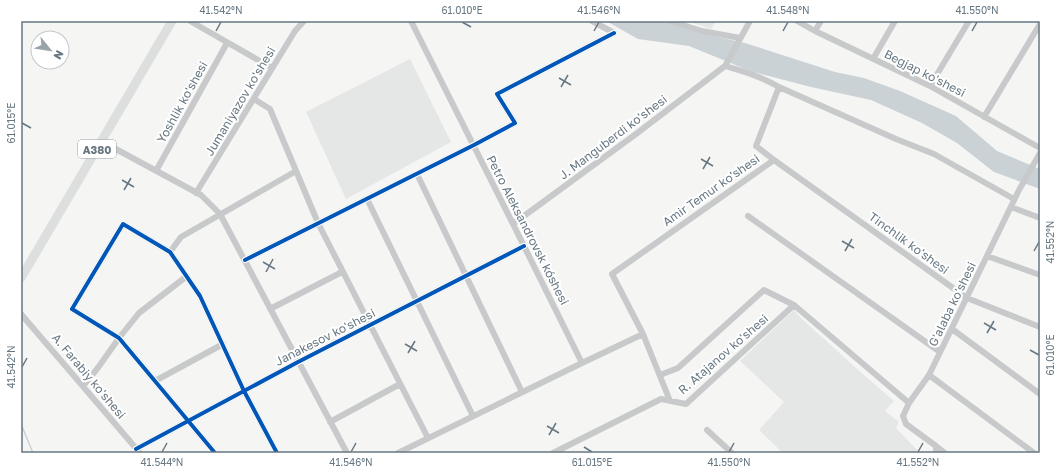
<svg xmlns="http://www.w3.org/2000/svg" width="1061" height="474" viewBox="0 0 1061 474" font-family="'Golos Text',sans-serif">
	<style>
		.built { fill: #e5e7e7 }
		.water { fill: #cbd2d5 }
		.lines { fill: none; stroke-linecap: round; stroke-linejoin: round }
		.stream { stroke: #cbd2d5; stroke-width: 1.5 }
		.minor { stroke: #c8c9ca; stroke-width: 6 }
		.highway { stroke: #dddede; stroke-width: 9 }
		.cycleway-casing { stroke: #fff; stroke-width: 6 }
		.cycleway { stroke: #0057b8; stroke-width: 4 }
		.ticks { fill: none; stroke: #677782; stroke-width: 1.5 }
		.labels { text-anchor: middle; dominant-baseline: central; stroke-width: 4; stroke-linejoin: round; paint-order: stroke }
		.shield { fill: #fff; stroke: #95a0a8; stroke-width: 1 }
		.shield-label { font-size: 11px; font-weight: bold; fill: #677782 }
		.street-label { font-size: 12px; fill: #677782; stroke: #fff }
		.neatline { fill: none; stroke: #677782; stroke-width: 1.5 }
		.ticks-label { font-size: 10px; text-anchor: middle; fill: #677782 }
	</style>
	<rect width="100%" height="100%" fill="#f5f5f4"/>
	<!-- built -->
	<path class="built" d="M687,21h29l-5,8z
		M410,59l41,83 -105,57 -40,-87z
		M794,310l8,9 63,57 29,25 -9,10 14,11 -3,6 24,25h-137l-24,-23 25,-28 -44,-41z"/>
	<!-- water -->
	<path class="water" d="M606,21h57l37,12 45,10 90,29 29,6 36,13 56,25 41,35 43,18v20l-46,-17 -37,-29 -35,-20 -51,-23 -60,-13 -61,-16 -61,-25 -51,-7z"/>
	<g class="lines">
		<!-- stream -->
		<path class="stream" d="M21,424l12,29"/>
		<!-- minor -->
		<path class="minor" d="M190,21l82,47
			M411,21l102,203 69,139
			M592,21l22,12
			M670,21l32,10 38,7
			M797,21l18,10 115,55 110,62
			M815,31l6,-10
			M873,59l22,-38
			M725,66c20,6 35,10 54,21l117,52 38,15 80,45
			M930,86l39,-65
			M254,99l16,10 48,114 110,215
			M984,117l56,-93
			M101,141l100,54 19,19 127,239
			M774,160l193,138 73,29
			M156,171l71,-128
			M417,174l105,218
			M196,193l99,-162 9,-10
			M367,199l106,217
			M1011,207l29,11
			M748,216l192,136
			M513,224l123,-90 89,-68 25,-45
			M170,252l11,-15 115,-66
			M987,256l53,19
			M245,260l229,-115 41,-22 -18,-29 117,-61
			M270,309l72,-37
			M21,314l119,139
			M952,329l88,65
			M660,375l18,-7 86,-78 30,15 115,98
			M929,375l105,78
			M155,381l68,-37
			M83,386l14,-17 22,-31 20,-25 48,-37
			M670,401l-27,-67 -31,-60 162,-114 -18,-14 23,-59
			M330,422l70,-38
			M707,430l25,23
			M936,446l9,7
			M136,449l162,-87 226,-116
			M215,453l-96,-115 -47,-29 51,-85 47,28 30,44 44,95 33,62
			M398,453l184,-90 61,-29
			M553,453l108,-54 25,5 108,-99
			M936,453v-7l-30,-22 -3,-8 6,-13 20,-28 90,-185 21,-37"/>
		<!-- highway -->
		<path class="highway" d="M21,278l151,-257"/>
		<defs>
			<path id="cycleway" d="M245,260l229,-115 41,-22 -18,-29 117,-61
				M136,449l162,-87 226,-116
				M215,453l-96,-115 -47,-29 51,-85 47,28 30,44 44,95 33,62"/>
		</defs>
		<!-- cycleway casing -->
		<use href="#cycleway" class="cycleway-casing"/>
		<!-- cycleway -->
		<use href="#cycleway" class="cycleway"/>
	</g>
	<!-- ticks -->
	<path class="ticks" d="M462,22l9,5M216,31l5,-9M594,31l5,-9M783,31l5,-9M972,31l5,-9M559,78l12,7M561,87l7,-12M22,123l9,5M701,159l12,7M703,169l7,-12M122,180l12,7M124,190l7,-12M842,241l12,7M845,251l7,-12M1034,251l5,-9M263,262l12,7M266,272l7,-13M984,323l12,7M987,333l7,-12M405,344l12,7M1030,350l9,5M408,353l7,-12M22,367l5,-9M547,426l12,7M549,435l7,-12M584,447l8,5M162,452l5,-9M351,452l5,-9M729,452l5,-9M918,452l5,-9"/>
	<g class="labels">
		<!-- shield labels -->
		<rect class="shield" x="78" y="140" width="38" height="18" rx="3"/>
		<g class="shield-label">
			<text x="97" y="149">A380</text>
		</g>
		<!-- street labels -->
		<g class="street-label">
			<text transform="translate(925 73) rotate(27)">Begjap ko'shesi</text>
			<text transform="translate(240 101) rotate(-59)">Jumaniyazov ko'shesi</text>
			<text transform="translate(182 102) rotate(-61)">Yoshlik ko'shesi</text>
			<text transform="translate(613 137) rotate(-37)">J. Manguberdi ko'shesi</text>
			<text transform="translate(711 190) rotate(-35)">Amir Temur ko'shesi</text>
			<text transform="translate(528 230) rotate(63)">Petro Aleksandrovsk kóshesi</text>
			<text transform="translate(909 243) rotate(36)">Tinchlik ko'shesi</text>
			<text transform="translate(952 304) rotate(-64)">G'alaba ko'shesi</text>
			<text transform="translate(325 337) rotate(-27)">Janakesov ko'shesi</text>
			<text transform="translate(723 354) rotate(-41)">R. Atajanov ko'shesi</text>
			<text transform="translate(89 376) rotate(50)">A. Farabiy ko'shesi</text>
		</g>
	</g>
	<!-- border -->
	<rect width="1061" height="474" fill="none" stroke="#ffffff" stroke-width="44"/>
	<!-- north arrow -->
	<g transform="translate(50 50) rotate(120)"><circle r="19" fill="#ffffff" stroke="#c2c9cd"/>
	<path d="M0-3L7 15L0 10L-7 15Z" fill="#99a3aa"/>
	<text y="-6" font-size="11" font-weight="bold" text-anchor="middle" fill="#677782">N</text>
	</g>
	<rect x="22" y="22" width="1017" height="430" class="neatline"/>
	<g class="ticks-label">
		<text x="221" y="14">41.542°N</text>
		<text x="462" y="14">61.010°E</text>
		<text x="599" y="14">41.546°N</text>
		<text x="788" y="14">41.548°N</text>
		<text x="977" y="14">41.550°N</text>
		<text transform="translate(11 123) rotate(-90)" y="4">61.015°E</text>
		<text transform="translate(1050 242) rotate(-90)" y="4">41.552°N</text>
		<text transform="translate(1050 355) rotate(-90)" y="4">61.010°E</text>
		<text transform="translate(11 367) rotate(-90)" y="4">41.542°N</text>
		<text x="162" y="466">41.544°N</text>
		<text x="351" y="466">41.546°N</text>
		<text x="592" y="466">61.015°E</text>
		<text x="729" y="466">41.550°N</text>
		<text x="918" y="466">41.552°N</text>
	</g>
</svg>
